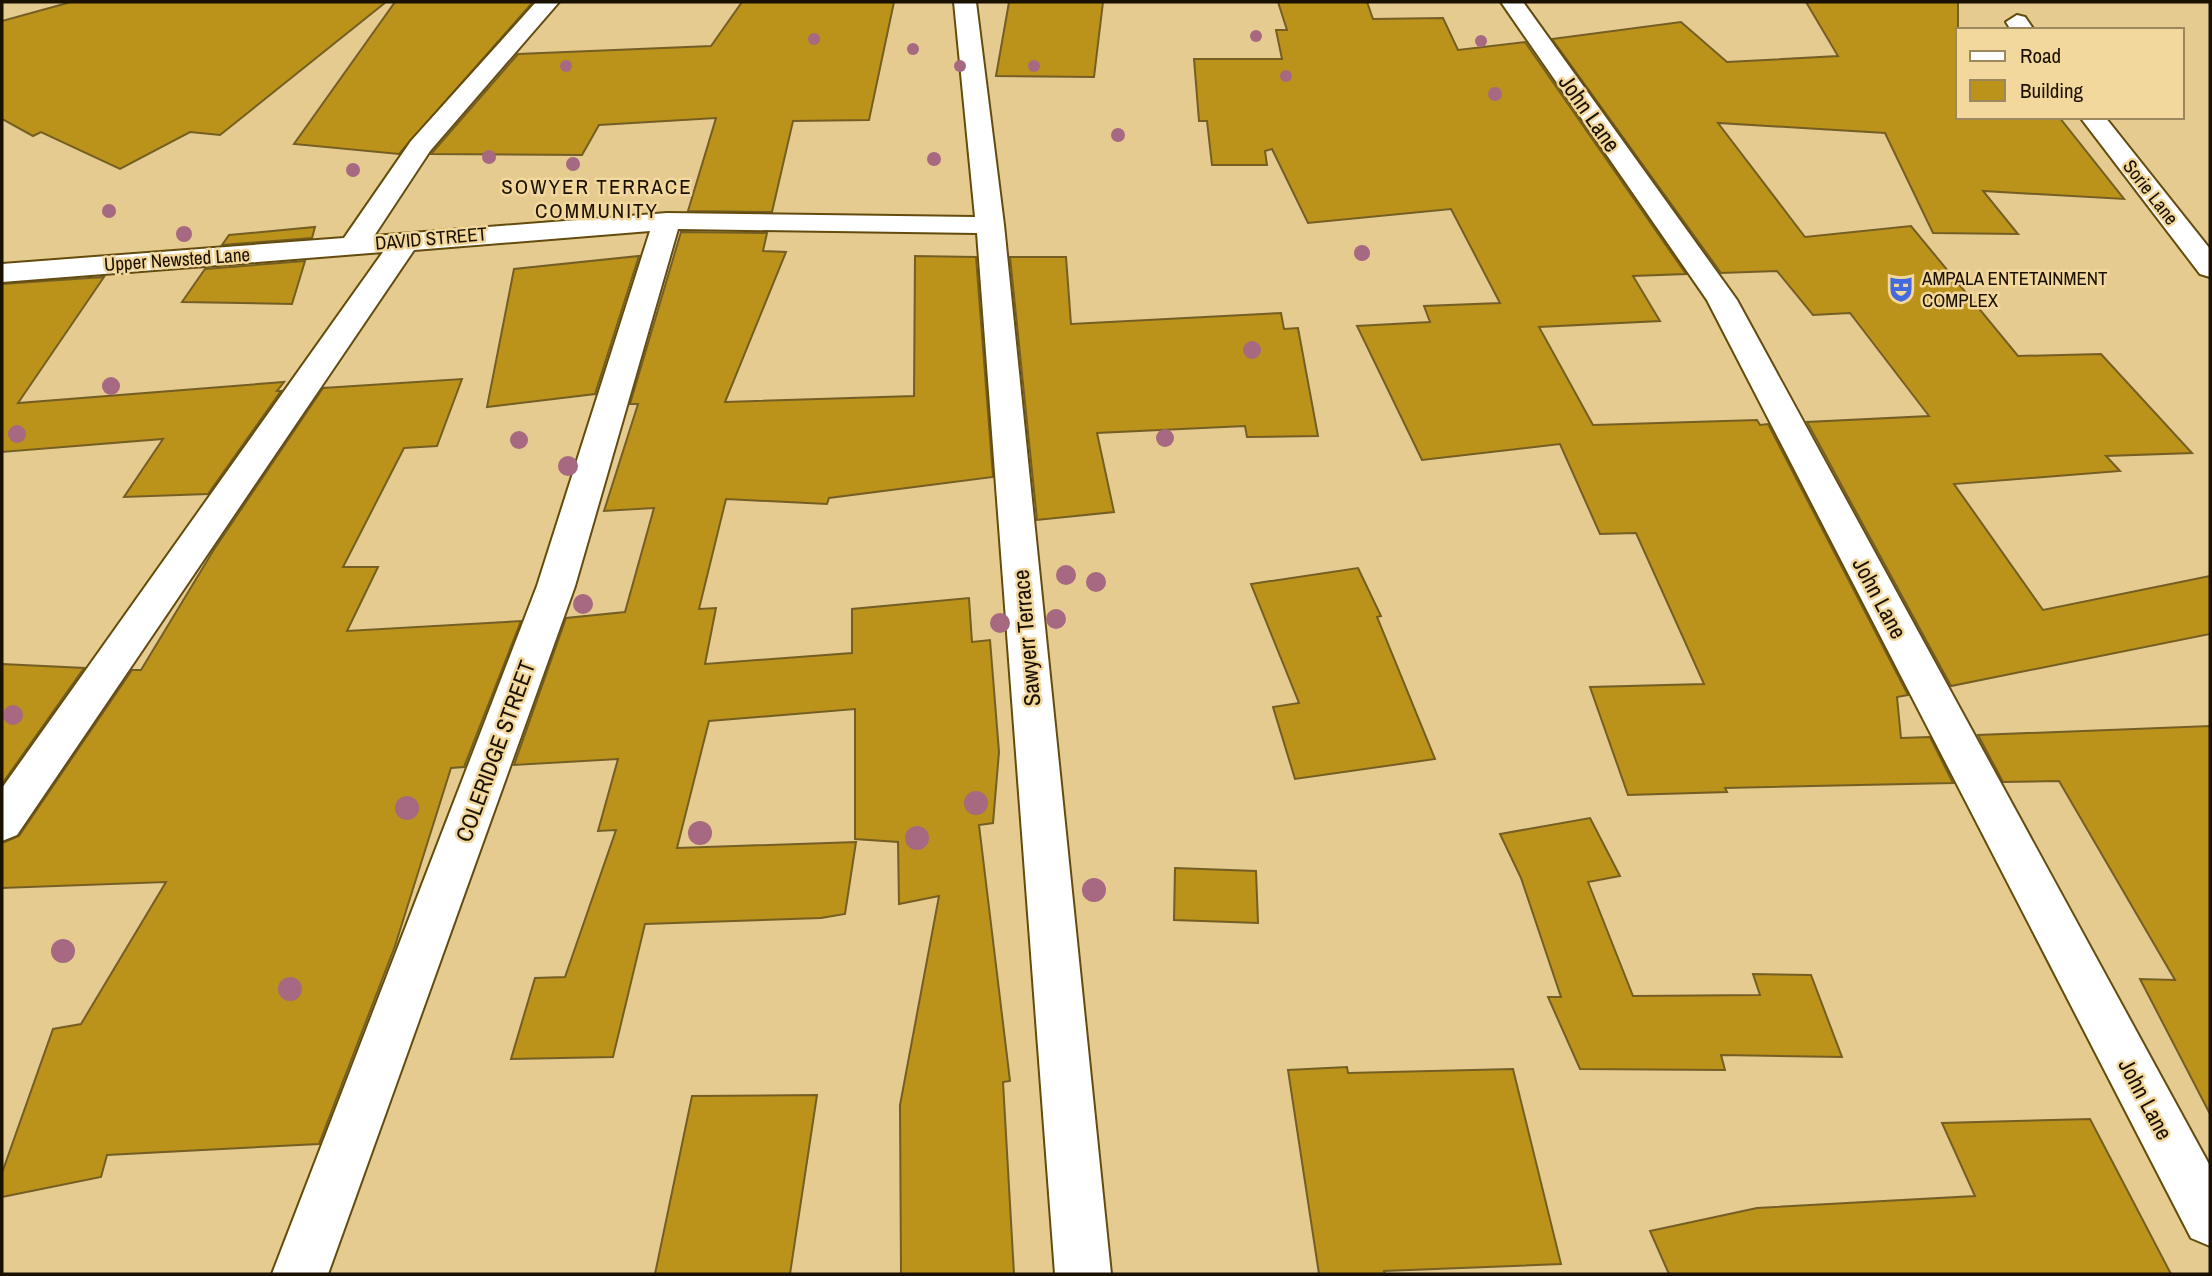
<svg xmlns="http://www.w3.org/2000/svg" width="2212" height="1276" viewBox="0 0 2212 1276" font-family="'Archivo Narrow',sans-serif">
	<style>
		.building { fill: #bb921a; stroke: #755e24; stroke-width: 2 }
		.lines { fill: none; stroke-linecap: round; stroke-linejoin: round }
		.street-casing { stroke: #634c0d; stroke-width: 4 }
		.street { fill: #fff; fill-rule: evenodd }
		.tree { fill: #a66981 }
		.labels { text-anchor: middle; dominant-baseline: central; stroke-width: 5; stroke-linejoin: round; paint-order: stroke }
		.far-street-label { font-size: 19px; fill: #1b1100; stroke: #f3d89d }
		.far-poi-label { font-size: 19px; fill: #1b1100; stroke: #f3d89d; text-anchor: start }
		.far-neighbourhood-label { font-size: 21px; letter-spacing: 2px; fill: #1b1100; stroke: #f3d89d }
		.street-label { font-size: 23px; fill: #1b1100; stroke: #f3d89d }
	</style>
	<rect width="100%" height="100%" fill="#e5cb90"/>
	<!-- building -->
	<path class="building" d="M71,2h315l-166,133 -30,-3 -70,37 -79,-37 -8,4 -31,-17v-98z
		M395,2h138l-134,152 -105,-10z
		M742,2h152l-25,118 -76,1 -21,91 -84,-1 28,-93 -117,7 -17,30 -151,-1 87,-100 193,-8z
		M1009,2h94l-9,75 -98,-1z
		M1278,2h89l6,17 70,-1 15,32 67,-8 161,232 -53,2 27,45 -121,6 54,98 164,-5 3,5 8,-1 140,271 -11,2 4,41 29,-1 23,46 -228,5 2,4 -99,3 -38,-108 114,-3 -68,-151 -36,1 -40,-90 -138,16 -65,-134 73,-4 -6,-16 76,-3 -49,-94 -143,14 -36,-74 -7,2 2,14h-55l-5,-44h-8l-5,-62h88l-6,-29h11z
		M1806,2h152v115h101l65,82 -141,-8 35,43 -85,-1 -48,-100 -167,-10 87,114 106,-11 107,130 83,-2 91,99 -86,3 14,15 -166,13 89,126 167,-34v58l-259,52 -144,-264 122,-6 -79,-103 -37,2 -36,-44 -56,2 -169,-234 129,-17 46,40 111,-6z
		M315,227l-3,11 -90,7 7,-10z
		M681,232l86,1 -4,18 23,1 -61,150 189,-6 1,-140 61,1 17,220 -164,21 -2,6 -101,-5 -27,110 17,-1 -11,56 147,-11v-44l117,-11 3,44 18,-2 9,112 -6,71 -14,2 31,256 -7,1 11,192h-113l-1,-169 39,-209 -40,8 -1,-62 -43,-3v-130l-146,12 -32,127 179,-6 -11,72 -24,4 -176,6 -32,133 -102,2 24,-81 30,-1 51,-147 -18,1 20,-72 -104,6 52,-147 59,-6 29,-104 -50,3 34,-107h-8z
		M639,256l-44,138 -108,13 27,-138z
		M1010,257h56l5,67 210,-11 3,16 14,-1 20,108 -71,1 -2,-11 -148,7 17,79 -77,8z
		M305,261l-13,43 -110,-2 23,-33z
		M104,277l-86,126 266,-21 -7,9h4l-73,103 -84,3 39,-58 -161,13v-168z
		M462,379l-25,67 -33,2 -61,119h35l-31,64 174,-10 -57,146 -13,1 -56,178 -76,198 -212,11 -6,22 -99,20v-24l51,-144 28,-5 85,-142 -164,6v-45l17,-7 113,-166h9l72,-119 110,-163z
		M1358,568l23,48 -4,1 58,142 -140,20 -22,-72 26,-4 -48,-119z
		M2,664l82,4 -82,116z
		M2210,726v388l-70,-135 35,1 -116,-199 -56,1 -25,-47z
		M1590,818l30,58 -32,6 45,114 127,-1 -7,-21 58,1 31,82 -121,-2 4,15 -145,-1 -32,-72h13l-40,-119 -21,-44z
		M1175,868l81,3 2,52 -84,-3z
		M1347,1067l1,6 165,-4 48,195 -177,7 1,3h-66l-31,-204z
		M817,1095l-27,179h-135l37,-178z
		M2090,1119l81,155h-502l-19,-43 107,-23 218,-12 -33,-73z"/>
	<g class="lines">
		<defs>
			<path id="street" d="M536,2h23l-129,149 -56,85 293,-23 308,4 -21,-215h22l28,223 107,1049h-56l-78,-1041 -299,-4 -103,357 -247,688h-56l265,-688 113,-355 -236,19 -397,585 -15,6v-53l381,-536 -381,30v-18l342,-26 67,-97z
				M1501,2h22l214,298 473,866v80l-19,-8 -484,-938z
				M2017,15l8,2 9,13h-23l-5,-8z
				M2080,117h25l105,132v28l-10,-3z"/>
		</defs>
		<!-- street casing -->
		<use href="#street" class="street-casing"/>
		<!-- street -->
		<use href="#street" class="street"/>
	</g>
	<!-- trees -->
	<g class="tree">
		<circle cx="1256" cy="36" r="6"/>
		<circle cx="814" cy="39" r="6"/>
		<circle cx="1481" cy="41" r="6"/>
		<circle cx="913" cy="49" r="6"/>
		<circle cx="566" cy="66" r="6"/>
		<circle cx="960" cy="66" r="6"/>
		<circle cx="1034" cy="66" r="6"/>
		<circle cx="1286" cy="76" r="6"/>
		<circle cx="1495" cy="94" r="7"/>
		<circle cx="1118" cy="135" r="7"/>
		<circle cx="489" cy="157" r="7"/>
		<circle cx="934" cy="159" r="7"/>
		<circle cx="573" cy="164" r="7"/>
		<circle cx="353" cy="170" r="7"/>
		<circle cx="539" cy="189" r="7"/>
		<circle cx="109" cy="211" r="7"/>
		<circle cx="184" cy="234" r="8"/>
		<circle cx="1362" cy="253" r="8"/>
		<circle cx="1252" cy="350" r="9"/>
		<circle cx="111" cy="386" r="9"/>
		<circle cx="17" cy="434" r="9"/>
		<circle cx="1165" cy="438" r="9"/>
		<circle cx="519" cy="440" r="9"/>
		<circle cx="568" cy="466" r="10"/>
		<circle cx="1066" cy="575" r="10"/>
		<circle cx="1096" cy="582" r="10"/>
		<circle cx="583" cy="604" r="10"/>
		<circle cx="1056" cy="619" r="10"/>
		<circle cx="1000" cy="623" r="10"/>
		<circle cx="13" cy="715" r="10"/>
		<circle cx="976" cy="803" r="12"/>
		<circle cx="407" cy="808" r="12"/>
		<circle cx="700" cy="833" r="12"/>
		<circle cx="917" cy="838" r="12"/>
		<circle cx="1094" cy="890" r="12"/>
		<circle cx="63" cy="951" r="12"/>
		<circle cx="290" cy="989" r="12"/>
	</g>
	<!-- icons -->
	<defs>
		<symbol id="theatre-bare" viewBox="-9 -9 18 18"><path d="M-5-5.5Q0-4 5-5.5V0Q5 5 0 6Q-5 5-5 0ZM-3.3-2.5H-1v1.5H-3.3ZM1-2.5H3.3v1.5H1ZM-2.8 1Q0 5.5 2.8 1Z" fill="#456add" stroke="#f3d89d" stroke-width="2.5" paint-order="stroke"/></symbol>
	</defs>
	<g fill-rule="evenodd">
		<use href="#theatre-bare" x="1882" y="270" width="38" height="38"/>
	</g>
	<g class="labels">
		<!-- far-street labels -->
		<g class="far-street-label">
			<text transform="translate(2151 192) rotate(52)">Sorie Lane</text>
			<text transform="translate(431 238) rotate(-5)">DAVID STREET</text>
			<text transform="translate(177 259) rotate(-4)">Upper Newsted Lane</text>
		</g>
		<!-- far-poi labels -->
		<g class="far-poi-label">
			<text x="1922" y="278">AMPALA ENTETAINMENT<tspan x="1922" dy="22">COMPLEX</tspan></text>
		</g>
		<!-- far-neighbourhood labels -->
		<g class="far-neighbourhood-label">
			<text x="597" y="186">SOWYER TERRACE<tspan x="597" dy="24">COMMUNITY</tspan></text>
		</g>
		<!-- street labels -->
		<g class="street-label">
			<text transform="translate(1590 113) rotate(55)">John Lane</text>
			<text transform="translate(1880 598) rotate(62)">John Lane</text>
			<text transform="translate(1026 638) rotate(-95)">Sawyerr Terrace</text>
			<text transform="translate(495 751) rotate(-70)">COLERIDGE STREET</text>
			<text transform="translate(2146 1099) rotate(62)">John Lane</text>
		</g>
	</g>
	<!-- border -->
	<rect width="2212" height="1276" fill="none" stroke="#1b1100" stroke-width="7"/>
	<!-- legend -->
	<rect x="1956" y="28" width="228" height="91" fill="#f3d89d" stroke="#9d885e" stroke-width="2"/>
	<rect x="1970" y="51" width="35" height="10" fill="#ffffff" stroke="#9d885e" stroke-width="2"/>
	<text x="2020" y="63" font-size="21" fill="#1b1100">Road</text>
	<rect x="1970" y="80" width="35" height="21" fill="#bb921a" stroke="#9d885e" stroke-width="2"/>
	<text x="2020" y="98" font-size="21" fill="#1b1100">Building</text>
</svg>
